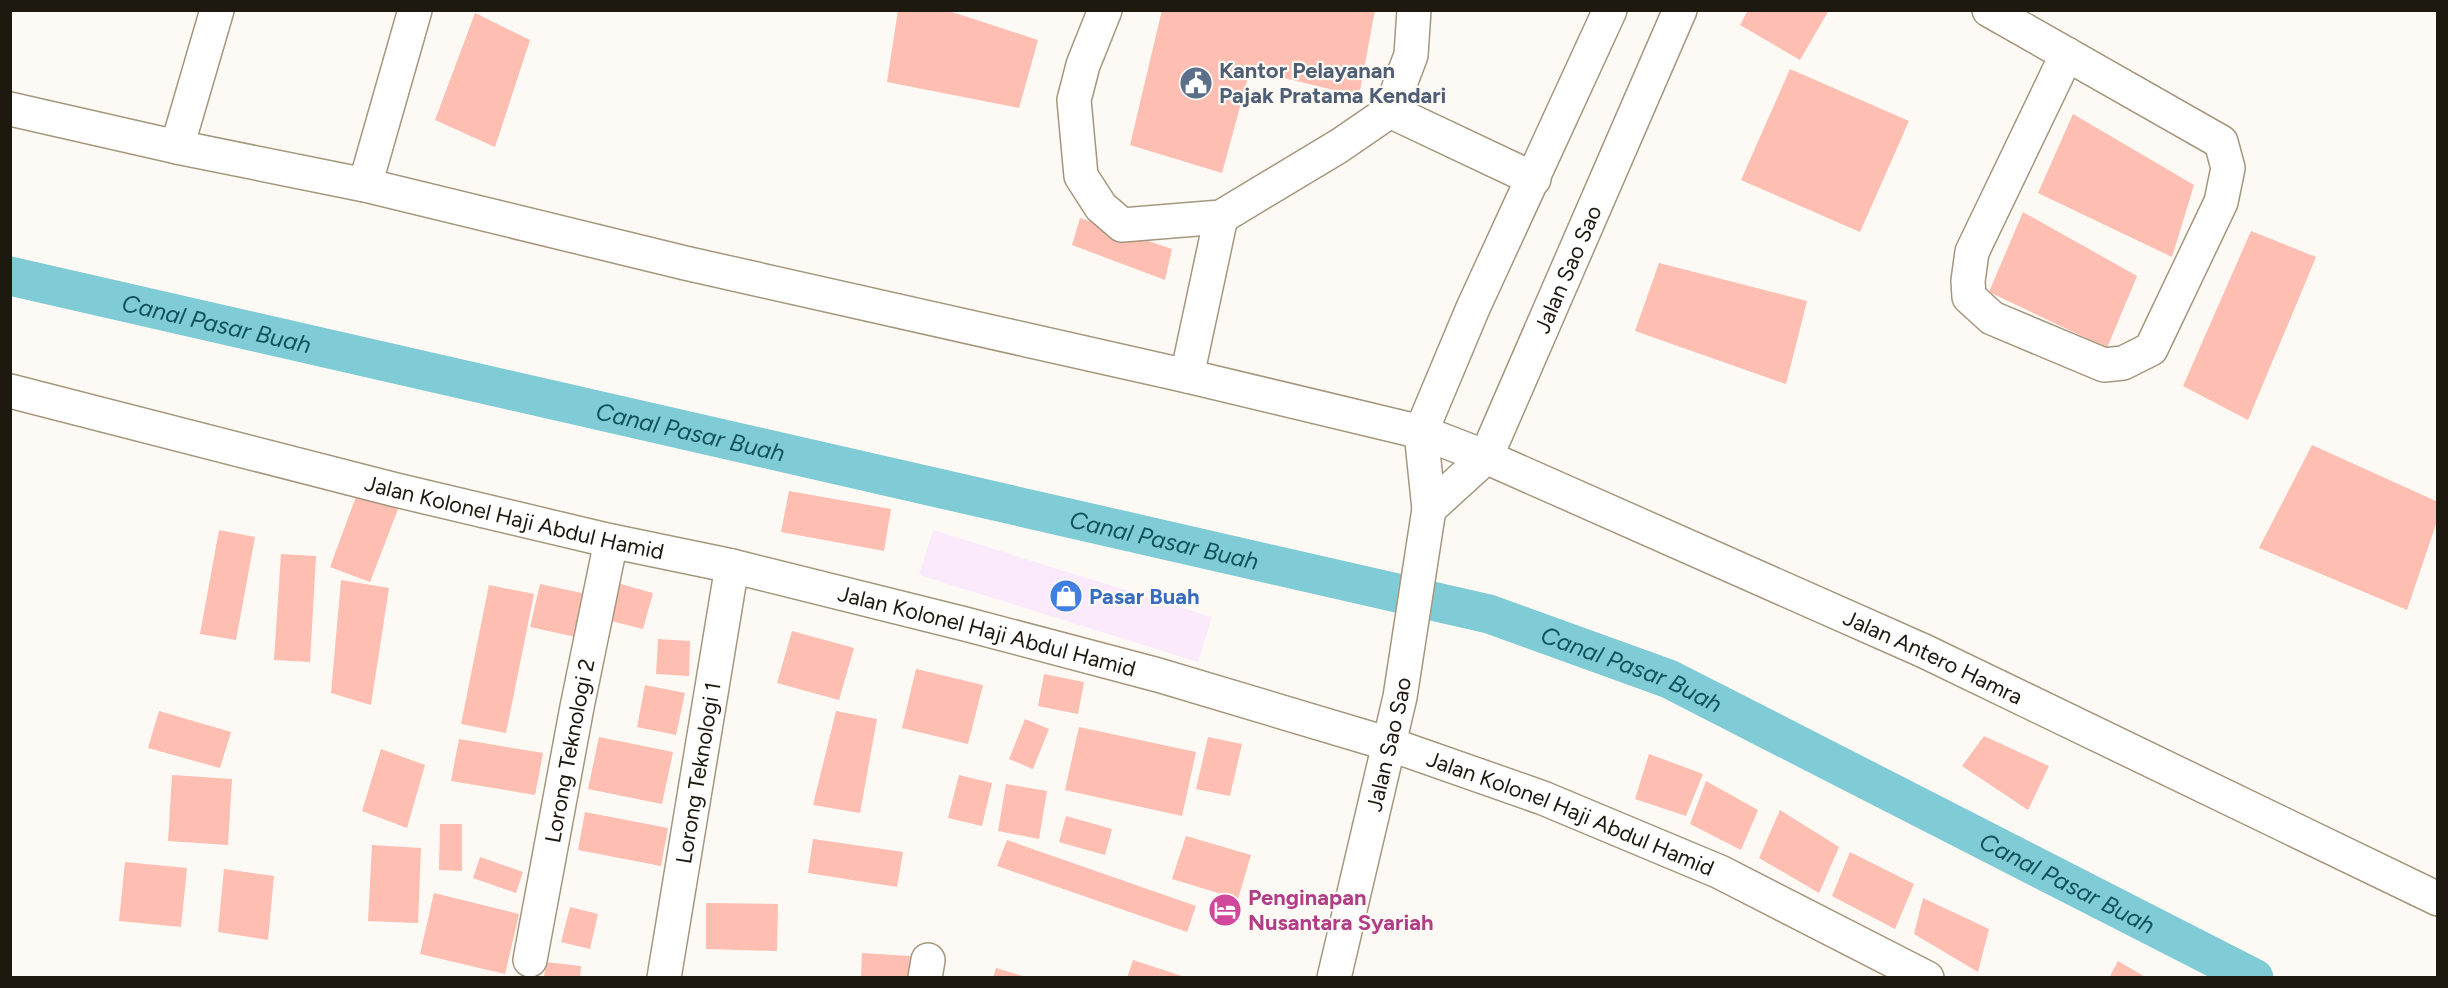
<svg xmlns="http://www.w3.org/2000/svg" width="2448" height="988" viewBox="0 0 2448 988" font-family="Figtree,sans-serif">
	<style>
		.commercial { fill: #fbeafc }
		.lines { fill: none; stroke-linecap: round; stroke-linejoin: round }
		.canal { stroke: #7fcbd6; stroke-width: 39 }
		.building { fill: #febeb1 }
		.minor-casing { stroke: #a4977d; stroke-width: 36 }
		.minor { stroke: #fff; stroke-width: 33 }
		.labels { text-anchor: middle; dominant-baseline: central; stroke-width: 4.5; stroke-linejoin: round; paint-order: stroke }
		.service-label { font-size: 22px; font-weight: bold; fill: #4e5e75; stroke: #fdfaf5; text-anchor: start }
		.street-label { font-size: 22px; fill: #1e190f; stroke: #fdfaf5 }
		.shop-label { font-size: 22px; font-weight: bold; fill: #366cbe; stroke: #fdfaf5; text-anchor: start }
		.hotel-label { font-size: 22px; font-weight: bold; fill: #b23c85; stroke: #fdfaf5; text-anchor: start }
		.water-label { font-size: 24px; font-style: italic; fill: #10525b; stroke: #fdfaf5 }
	</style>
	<rect width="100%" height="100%" fill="#fdfaf5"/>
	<!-- commercial -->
	<path class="commercial" d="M933,530l279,87 -14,45 -279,-87z"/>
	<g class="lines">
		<!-- canal -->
		<path class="canal" id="s1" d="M10,276l1479,338 180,65 585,299"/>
	</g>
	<!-- building -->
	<path class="building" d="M898,10h48l92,30 -19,68 -132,-26z
		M1162,10h213l-16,86 -109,-26 -28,103 -92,-28z
		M1748,10h81l-29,50 -60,-35z
		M475,13l55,27 -35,107 -60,-27z
		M1790,69l119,52 -49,111 -119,-52z
		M2073,114l121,71 -22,72 -134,-64z
		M2023,212l114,64 -30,72 -118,-56z
		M1080,218l92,31 -7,31 -93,-35z
		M2251,231l65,26 -68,163 -65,-34z
		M1659,263l148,38 -21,83 -151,-53z
		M2312,445l126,57v16l-31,92 -148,-62z
		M789,491l102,18 -7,42 -103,-19z
		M357,494l41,15 -28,73 -40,-15z
		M219,530l36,7 -19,103 -36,-6z
		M281,554l35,2 -6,106 -36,-2z
		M341,580l48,8 -18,117 -40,-12z
		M617,583l36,10 -10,36 -36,-9z
		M540,584l55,12 -10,43 -55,-12z
		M489,585l45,9 -28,139 -45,-9z
		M792,631l62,17 -15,52 -62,-17z
		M658,639l32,2 -1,35 -33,-2z
		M916,669l67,16 -15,59 -66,-16z
		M1044,674l40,8 -6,32 -40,-8z
		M645,685l40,8 -9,42 -39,-8z
		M159,711l72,21 -11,36 -72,-20z
		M836,711l41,8 -17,94 -47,-8z
		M1025,719l24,10 -16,40 -24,-10z
		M1079,727l117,25 -14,64 -117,-26z
		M1984,736l65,30 -21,44 -66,-44z
		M599,737l74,15 -11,52 -74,-15z
		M1208,737l34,7 -12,52 -34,-7z
		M459,739l84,14 -8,42 -84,-14z
		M381,749l44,16 -18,63 -45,-17z
		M1649,754l54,20 -17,42 -51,-17z
		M172,775l60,4 -4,66 -60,-4z
		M959,775l33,8 -10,43 -34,-8z
		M1706,781l52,29 -17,40 -51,-26z
		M1006,784l41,7 -8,48 -41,-8z
		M1780,810l59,37 -20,46 -60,-35z
		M585,812l83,16 -7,38 -83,-16z
		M1066,816l46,13 -7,26 -46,-13z
		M440,824h22v47l-23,-1z
		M1186,836l65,19 -13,44 -66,-20z
		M813,839l90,13 -6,35 -89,-14z
		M1007,840l189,66 -9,26 -190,-66z
		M372,845l49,3 -3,75 -50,-2z
		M1850,852l64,32 -19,45 -63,-33z
		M480,857l43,15 -7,21 -43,-15z
		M125,862l62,6 -6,59 -62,-6z
		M224,869l50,7 -6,64 -50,-8z
		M434,893l85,21 -14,60 -85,-20z
		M1923,898l66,31 -11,43 -64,-38z
		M706,903l72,1 -1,47 -71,-2z
		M570,907l28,7 -8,35 -29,-7z
		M862,953l48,3 -2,22h-47z
		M1133,960l52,17v1h-58z
		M2118,961l29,17h-38z
		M546,962l35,4 -1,12h-36z
		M996,968l30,9v1h-33z"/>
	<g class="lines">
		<defs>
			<g id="minor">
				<path d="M1105,10l-22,55 -9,35 7,76 20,31 21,18 99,-8 118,-71 51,-35"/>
				<path d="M1414,10l-3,45 -21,56 144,68"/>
				<path d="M1989,10l232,132 7,26 -7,34 -70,147 -28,14 -19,2 -112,-47 -23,-21 -1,-16 4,-29 95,-198"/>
				<path id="s2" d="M10,109l167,38 188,38 320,78 502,113 234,56 65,25 438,194 514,248"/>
				<path d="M177,147l40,-137"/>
				<path d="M365,185l50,-175"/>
				<path d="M1187,376l34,-159"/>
				<path id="s3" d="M10,391l386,99 215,51 121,25 233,58 193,51 231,69 154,54 177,74 207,106"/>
				<path id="s4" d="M1429,509l57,-52 194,-447"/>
				<path id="s5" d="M530,960l47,-253 34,-166"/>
				<path id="s6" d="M664,978l68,-412"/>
				<path d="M925,978l3,-18"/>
				<path id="s7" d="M1334,978l66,-281 29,-188 -8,-77 52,-124 137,-298"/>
			</g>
		</defs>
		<!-- minor casing -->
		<use href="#minor" class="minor-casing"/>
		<!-- minor -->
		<use href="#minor" class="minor"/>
	</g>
	<!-- icons -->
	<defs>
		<symbol id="civic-disc" viewBox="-11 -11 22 22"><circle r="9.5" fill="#5c6f8a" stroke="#fdfaf5"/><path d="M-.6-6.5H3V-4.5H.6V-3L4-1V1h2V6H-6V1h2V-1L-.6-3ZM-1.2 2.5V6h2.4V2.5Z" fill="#fff"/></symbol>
		<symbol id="shop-disc" viewBox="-11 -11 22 22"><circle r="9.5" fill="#3f7fe0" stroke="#fdfaf5"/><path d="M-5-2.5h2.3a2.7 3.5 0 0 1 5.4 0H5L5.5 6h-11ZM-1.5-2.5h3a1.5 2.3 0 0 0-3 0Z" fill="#fff"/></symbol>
		<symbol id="hotel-disc" viewBox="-11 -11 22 22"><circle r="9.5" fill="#d1479c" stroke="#fdfaf5"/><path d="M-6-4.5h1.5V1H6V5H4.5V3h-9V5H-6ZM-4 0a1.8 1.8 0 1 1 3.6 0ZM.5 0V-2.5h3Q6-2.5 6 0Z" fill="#fff"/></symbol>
	</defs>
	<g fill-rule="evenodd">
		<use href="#civic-disc" x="1177" y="64" width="38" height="38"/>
		<use href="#shop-disc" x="1047" y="577" width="38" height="38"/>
		<use href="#hotel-disc" x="1206" y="891" width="38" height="38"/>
	</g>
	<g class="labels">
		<!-- service labels -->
		<g class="service-label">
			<text x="1219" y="70">Kantor Pelayanan<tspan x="1219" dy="25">Pajak Pratama Kendari</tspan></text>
		</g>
		<!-- street labels -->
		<g class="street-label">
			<text stroke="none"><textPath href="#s4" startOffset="282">Jalan Sao Sao</textPath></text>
			<text stroke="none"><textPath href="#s3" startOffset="520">Jalan Kolonel Haji Abdul Hamid</textPath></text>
			<text stroke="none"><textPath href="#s3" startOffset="1006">Jalan Kolonel Haji Abdul Hamid</textPath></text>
			<text stroke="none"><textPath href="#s2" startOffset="2007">Jalan Antero Hamra</textPath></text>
			<text stroke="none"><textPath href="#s7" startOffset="240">Jalan Sao Sao</textPath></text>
			<text stroke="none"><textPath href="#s5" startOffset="213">Lorong Teknologi 2</textPath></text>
			<text stroke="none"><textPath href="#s6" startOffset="208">Lorong Teknologi 1</textPath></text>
			<text stroke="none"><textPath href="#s3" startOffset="1618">Jalan Kolonel Haji Abdul Hamid</textPath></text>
		</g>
		<!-- shop labels -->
		<g class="shop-label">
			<text x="1089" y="596">Pasar Buah</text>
		</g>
		<!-- hotel labels -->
		<g class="hotel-label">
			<text x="1248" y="897">Penginapan<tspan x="1248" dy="25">Nusantara Syariah</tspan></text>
		</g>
		<!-- water labels -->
		<g class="water-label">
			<text stroke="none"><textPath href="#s1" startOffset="212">Canal Pasar Buah</textPath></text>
			<text stroke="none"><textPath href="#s1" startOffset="698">Canal Pasar Buah</textPath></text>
			<text stroke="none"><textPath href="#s1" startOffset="1184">Canal Pasar Buah</textPath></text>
			<text stroke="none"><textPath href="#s1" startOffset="1670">Canal Pasar Buah</textPath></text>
			<text stroke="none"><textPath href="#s1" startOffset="2156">Canal Pasar Buah</textPath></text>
		</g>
	</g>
	<!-- border -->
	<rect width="2448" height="988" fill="none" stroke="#1e190f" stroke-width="24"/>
</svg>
